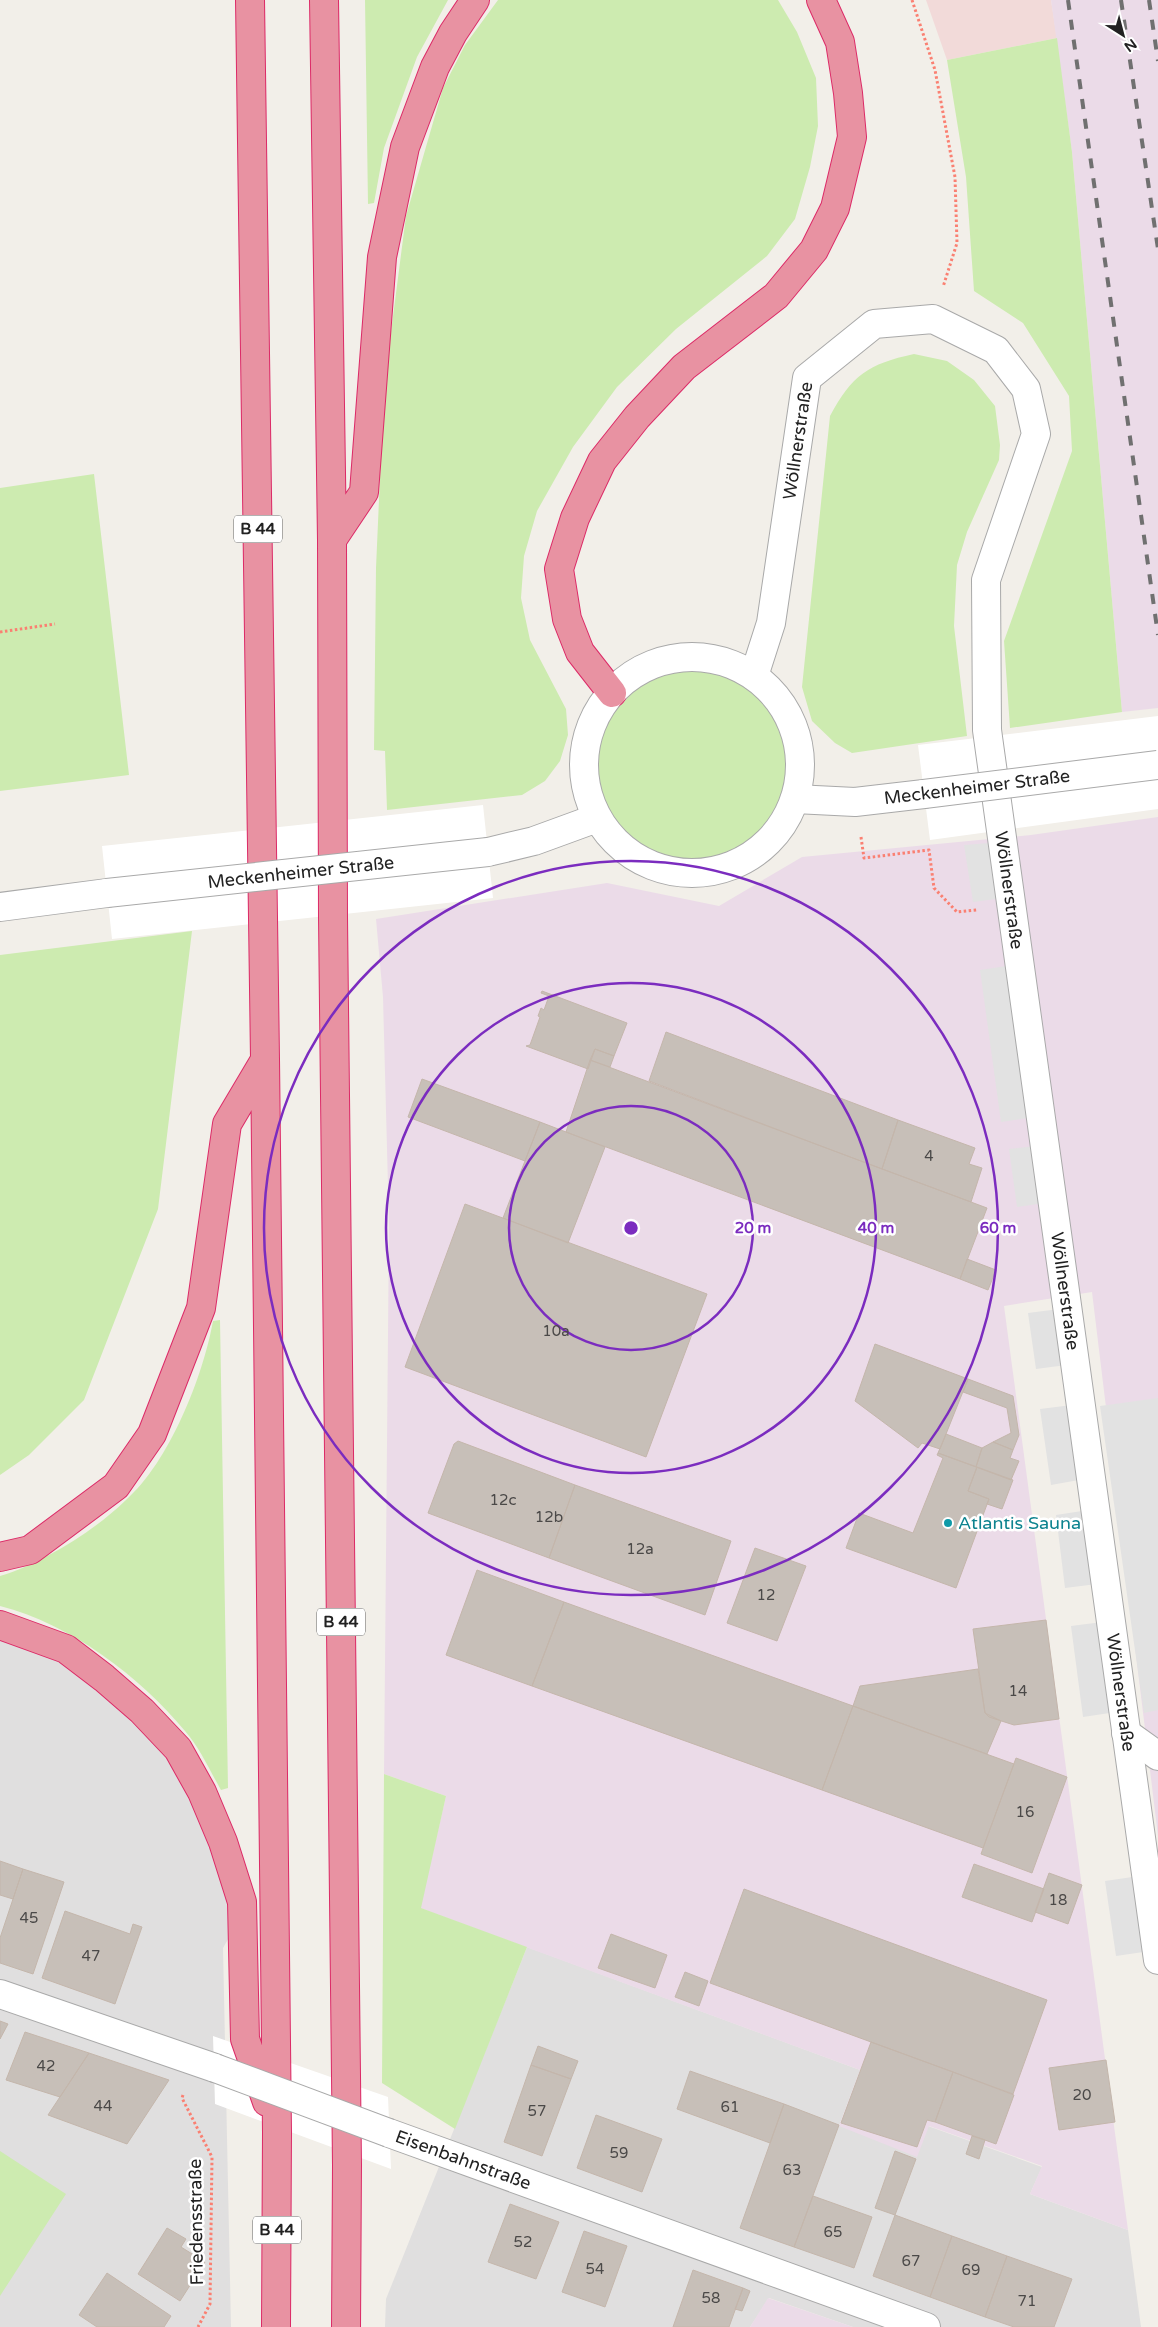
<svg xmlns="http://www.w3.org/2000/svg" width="1158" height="2327" viewBox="0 0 1158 2327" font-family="'Varela Round',sans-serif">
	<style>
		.residential { fill: #e0dfdf }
		.commercial { fill: #f2dad9 }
		.industrial { fill: #ebdbe8 }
		.grass { fill: #cdebb0 }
		.parking { fill: #e2e2e2 }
		.pier { fill: #fff }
		.building { fill: #c7bfb8; stroke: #c4b6ab }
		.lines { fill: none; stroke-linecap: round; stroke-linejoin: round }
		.minor-casing { stroke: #a9a9a9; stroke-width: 30 }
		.highway-casing { stroke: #dc2a67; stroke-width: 30 }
		.path { stroke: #fa8072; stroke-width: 3; stroke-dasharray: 2.5 2.5; stroke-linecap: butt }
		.minor { stroke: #fff; stroke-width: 28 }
		.highway { stroke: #e892a2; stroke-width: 28 }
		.rail { stroke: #707070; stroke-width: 4; stroke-dasharray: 10 10; stroke-linecap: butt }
		.minor-bridge-casing { stroke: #a9a9a9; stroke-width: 30; stroke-linecap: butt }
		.minor-bridge { stroke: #fff; stroke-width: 28 }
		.ring { fill: none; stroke: #7b2cbf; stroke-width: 2.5 }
		.culture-dot { fill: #0f9aa8; stroke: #fff; stroke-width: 2 }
		.labels { text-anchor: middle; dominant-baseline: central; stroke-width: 5; stroke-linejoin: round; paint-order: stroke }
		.number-label { font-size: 15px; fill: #4b4948 }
		.shield { fill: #fff; stroke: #646464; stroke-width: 1 }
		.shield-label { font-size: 16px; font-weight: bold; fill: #222 }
		.street-label { font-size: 18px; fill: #222; stroke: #fff }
		.culture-label { font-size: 18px; fill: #0d838f; stroke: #fff; text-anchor: start }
		.centre { fill: #7b2cbf; stroke: #fff; stroke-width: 2.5 }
		.ring-label { font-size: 15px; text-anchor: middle; font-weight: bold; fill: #7b2cbf; stroke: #fff; stroke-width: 5; stroke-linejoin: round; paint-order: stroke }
	</style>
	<rect width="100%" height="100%" fill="#f2efe9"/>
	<!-- residential -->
	<path class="residential" d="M0,1625l22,7 156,117 64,166 -19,33 8,379h-231z
		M527,1947l333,123 -21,56h89l114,41 -12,27 98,36 13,97h-288l-84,-29 -19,29h-365l1,-28z"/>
	<!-- commercial -->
	<path class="commercial" d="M926,0h125l6,38 -110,22z"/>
	<!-- industrial -->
	<path class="industrial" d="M1051,0h107v708l-36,4 -50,-560z
		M1158,817v1019l-66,-544 -88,14 124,924 -98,-36 12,-28 -113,-40 -12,31 -78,-31 21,-56 -440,-162 26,-112 -62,-22 5,-550 -6,-227 -7,-78 231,-36 112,23 83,-49 229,-22z
		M768,2298l85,29h-103z"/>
	<!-- grass -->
	<path class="grass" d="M365,0h83l-31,57 -33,91 -10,55 -6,1z
		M498,0h280l19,32 19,46 2,48 -8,41 -15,52 -28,37 -91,73 -59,58 -44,60 -36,64 -13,45 -3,42 9,42 36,69 2,26 -8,26 -15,20 -23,14 -135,15 -2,-59 -11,-1 2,-182 8,-182 22,-170 37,-128 22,-43z
		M1057,38l15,114 50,560 -112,16 -6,-87 68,-190 -3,-55 -46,-73 -49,-32 -8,-114 -19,-117z
		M914,354l33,7 27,19 21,26 5,39 -1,15 -32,72 -10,33 -3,61 13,110 -115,17 -17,-10 -23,-22 -10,-34 28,-271c22,-41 38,-52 84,-62z
		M94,474l35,301 -129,16v-303z
		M584 765a108 108 0 1 1 216 0a108 108 0 1 1-216 0Z
		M192,931l-34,278 -74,191 -55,55 -29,20v-520z
		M220,1320l8,468 -7,2c-11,-19 -21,-42 -36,-59 -46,-55 -114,-107 -185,-125v-30c18,-5 33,-13 49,-21 28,-15 54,-33 77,-55 43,-38 77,-123 87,-179z
		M384,1774l62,22 -25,112 106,39 -72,182 -73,-46z
		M0,2151l66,43 -66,102z"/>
	<!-- parking -->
	<path class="parking" d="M1002,842l9,55 -38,5 -9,-57z
		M1020,964l21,152 -40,6 -21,-152z
		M1045,1145l7,57 -35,5 -8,-58z
		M1067,1308l7,56 -38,5 -8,-56z
		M1158,1398v312l-14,3 -44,-307z
		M1080,1404l10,74 -39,7 -11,-76z
		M1095,1509l10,74 -40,5 -9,-73z
		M1110,1621l13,90 -40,6 -12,-91z
		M1146,1875l11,75 -41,6 -11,-75z"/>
	<!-- pier -->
	<path class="pier" d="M1158,716v93l-228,31 -12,-95z
		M483,805l10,93 -381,41 -10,-93z
		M213,2036l175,61 3,72 -176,-65z"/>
	<!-- building -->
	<path class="building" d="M542,991l85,32 -13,33 -19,-7 -7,20 -62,-23 4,-1 10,-28 -2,-1 3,-8 3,2 5,-14 -8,-3z
		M666,1032l232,88 -16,49 -233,-88z
		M595,1049l19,7 -4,11 -20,-7z
		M590,1060l397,148 -27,71 -394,-147z
		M422,1079l118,43 -15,39 -117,-44z
		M898,1120l77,28 -6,16 13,4 -11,34 -89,-33z
		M540,1122l65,25 -37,96 -65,-25z
		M465,1204l242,90 -61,163 -241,-90z
		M967,1259l29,11 -8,20 -28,-11z
		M875,1344l93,35 -28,70 -18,-6 -4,5 -63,-47z
		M968,1379l45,17 6,39 -6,15 -20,-8 18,-9 -4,-25 -44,-16z
		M946,1434l36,14 -6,19 -38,-14z
		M458,1441l117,44 -26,73 -121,-45 26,-69z
		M993,1442l20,8 -3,8 9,3 -8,19 -35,-13 6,-19z
		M938,1453l39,14 -9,24 21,8 -33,89 -110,-40 13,-35 54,20 30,-75 -6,-3z
		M977,1467l36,13 -11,29 -15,-5 2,-5 -21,-8z
		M575,1485l156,56 -26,74 -156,-57z
		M755,1548l51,18 -29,75 -50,-18z
		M477,1570l87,32 -32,84 -86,-31z
		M564,1602l289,104 -31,84 -290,-104z
		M1046,1620l13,99 -45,6 -25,-8 -4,-4 -12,-84z
		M978,1669l7,44 16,8 -14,33 -134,-48 7,-20z
		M853,1706l161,58 -31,84 -161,-58z
		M1016,1758l51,19 -35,96 -51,-19z
		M0,1861l23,8 -10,30 -13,-4z
		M974,1864l70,25 -12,33 -70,-25z
		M23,1869l41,13 -31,92 -33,-11v-25z
		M1049,1873l33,12 -14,39 -33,-12z
		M744,1889l303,111 -34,94 -303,-111z
		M65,1911l65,23 3,-10 9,3 -27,77 -73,-26z
		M611,1934l56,21 -12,33 -57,-20z
		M685,1972l23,9 -9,25 -24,-9z
		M0,2021l8,3 -8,15z
		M25,2032l64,21 -29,44 -54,-17z
		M871,2042l82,30 -18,50 -8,-2 -10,27 -76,-24z
		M538,2046l40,15 -7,18 -40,-14z
		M89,2053l80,27 -42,64 -79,-29z
		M1106,2060l9,62 -56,8 -10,-62z
		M531,2065l40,14 -29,77 -38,-14z
		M690,2071l94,33 -14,39 -93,-34z
		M953,2072l61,23 -18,49 -61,-22z
		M784,2104l55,21 -45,122 -54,-19z
		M596,2115l66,24 -20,53 -65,-24z
		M972,2136l13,4 -6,19 -13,-5z
		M895,2151l21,8 -21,56 -20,-7z
		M813,2196l59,21 -18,51 -60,-21z
		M510,2204l49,18 -23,57 -48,-17z
		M895,2215l57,21 -22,61 -57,-21z
		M167,2228l19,11 -5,8 24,15 -25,39 -42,-27z
		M584,2231l43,15 -22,61 -43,-15z
		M952,2236l55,20 -22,61 -55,-20z
		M1007,2256l65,23 -18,48h-40l-29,-10z
		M693,2270l50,18 -14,39h-56z
		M107,2273l64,43 -7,11h-67l-18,-12z
		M743,2288l7,3 -8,20 -7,-2z"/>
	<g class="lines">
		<defs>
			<g id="minor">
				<circle cx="692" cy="765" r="108"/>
				<path id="s1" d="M754,676l17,-53 36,-245 67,-54 59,-5 63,31 30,39 10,45 -50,146 1,150 171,1230"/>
				<path d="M795,799l60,3 69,-8"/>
				<path d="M488,852l46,-11 63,-23"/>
				<path d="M0,907l107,-14"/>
				<path d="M1126,1733l32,23"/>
				<path d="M0,1994l215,74"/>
				<path id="s2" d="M389,2133l537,194"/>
			</g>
			<path id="highway" d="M250,0l15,1059 12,1073 -1,195
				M324,0l8,540 1,377 14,1248 -1,162
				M332,540l32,-48 18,-235 23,-110 30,-80 18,-34 22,-33
				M612,693l-32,-41 -13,-33 -8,-50 16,-51 27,-57 35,-44 47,-50 92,-71 38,-46 21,-42 17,-71 -4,-44 -8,-51 -19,-42
				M0,1557l30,-7 86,-64 36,-52 49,-126 26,-184 38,-64
				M0,1625l66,24 38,29 38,33 36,38 24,43 21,50 19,60 3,137 22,63"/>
		</defs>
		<!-- minor casing -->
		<use href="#minor" class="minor-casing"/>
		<!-- highway casing -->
		<use href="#highway" class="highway-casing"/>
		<!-- path -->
		<path class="path" d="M912,0l23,70 20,107 2,66 -14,44
			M0,632l55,-8
			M861,837l3,21 65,-8 5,38 23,24 20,-2
			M183,2095l-1,3 30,59 -2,147 -12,23"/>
		<!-- minor -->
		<use href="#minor" class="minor"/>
		<!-- highway -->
		<use href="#highway" class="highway"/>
		<!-- rail -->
		<path class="rail" d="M1068,0l90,635
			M1121,0l37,249
			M1149,0l9,61"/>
		<defs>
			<g id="minor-bridge">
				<path d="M924,794l234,-29"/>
				<path id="s3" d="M107,893l381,-41"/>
				<path d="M215,2068l174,65"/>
			</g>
		</defs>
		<!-- minor-bridge casing -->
		<use href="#minor-bridge" class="minor-bridge-casing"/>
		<!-- minor-bridge -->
		<use href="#minor-bridge" class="minor-bridge"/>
	</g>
	<!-- distance rings -->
	<g class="ring">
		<circle cx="631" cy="1228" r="122"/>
		<circle cx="631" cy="1228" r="245"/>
		<circle cx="631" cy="1228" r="367"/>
	</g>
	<!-- markers -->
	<circle class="culture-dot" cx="948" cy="1523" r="5"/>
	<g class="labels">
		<!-- number labels -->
		<g class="number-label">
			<text x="929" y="1156">4</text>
			<text x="556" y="1331">10a</text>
			<text x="503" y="1500">12c</text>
			<text x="549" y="1517">12b</text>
			<text x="640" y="1549">12a</text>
			<text x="766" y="1595">12</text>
			<text x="1018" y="1691">14</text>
			<text x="1025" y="1812">16</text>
			<text x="1058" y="1900">18</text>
			<text x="29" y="1918">45</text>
			<text x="91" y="1956">47</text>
			<text x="46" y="2066">42</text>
			<text x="1082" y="2095">20</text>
			<text x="103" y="2106">44</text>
			<text x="730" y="2107">61</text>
			<text x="537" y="2111">57</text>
			<text x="619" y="2153">59</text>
			<text x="792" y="2170">63</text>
			<text x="833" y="2232">65</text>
			<text x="523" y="2242">52</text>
			<text x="911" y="2261">67</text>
			<text x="595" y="2269">54</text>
			<text x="971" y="2270">69</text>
			<text x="711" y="2298">58</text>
			<text x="1027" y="2301">71</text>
		</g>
		<!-- shield labels -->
		<g class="shield">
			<rect x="234" y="515.5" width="48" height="27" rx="4"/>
			<rect x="317" y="1608.5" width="48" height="27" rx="4"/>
			<rect x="253" y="2216.5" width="48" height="27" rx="4"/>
		</g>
		<g class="shield-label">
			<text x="258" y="529">B 44</text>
			<text x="341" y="1622">B 44</text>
			<text x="277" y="2230">B 44</text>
		</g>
		<!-- street labels -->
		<g class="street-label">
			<text stroke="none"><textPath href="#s1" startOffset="240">Wöllnerstraße</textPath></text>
			<text transform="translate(977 787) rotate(-7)">Meckenheimer Straße</text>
			<text stroke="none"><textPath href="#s3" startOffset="195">Meckenheimer Straße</textPath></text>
			<text stroke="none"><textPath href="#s1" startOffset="1080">Wöllnerstraße</textPath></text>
			<text stroke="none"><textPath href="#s1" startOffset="1485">Wöllnerstraße</textPath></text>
			<text stroke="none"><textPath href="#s1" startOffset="1890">Wöllnerstraße</textPath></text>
			<text stroke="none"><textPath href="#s2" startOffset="79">Eisenbahnstraße</textPath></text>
			<text transform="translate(196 2222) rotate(-91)">Friedensstraße</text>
		</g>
		<!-- culture labels -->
		<g class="culture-label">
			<text x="958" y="1523">Atlantis Sauna</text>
		</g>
	</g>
	<circle cx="631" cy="1228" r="8" class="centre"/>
	<g class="ring-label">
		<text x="753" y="1233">20 m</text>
		<text x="876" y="1233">40 m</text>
		<text x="998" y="1233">60 m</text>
	</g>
	<!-- north arrow -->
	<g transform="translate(1123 35) rotate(144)" stroke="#ffffff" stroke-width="4" paint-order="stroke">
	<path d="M0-4L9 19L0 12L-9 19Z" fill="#222222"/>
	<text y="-8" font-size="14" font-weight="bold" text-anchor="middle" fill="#222222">N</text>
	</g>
</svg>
